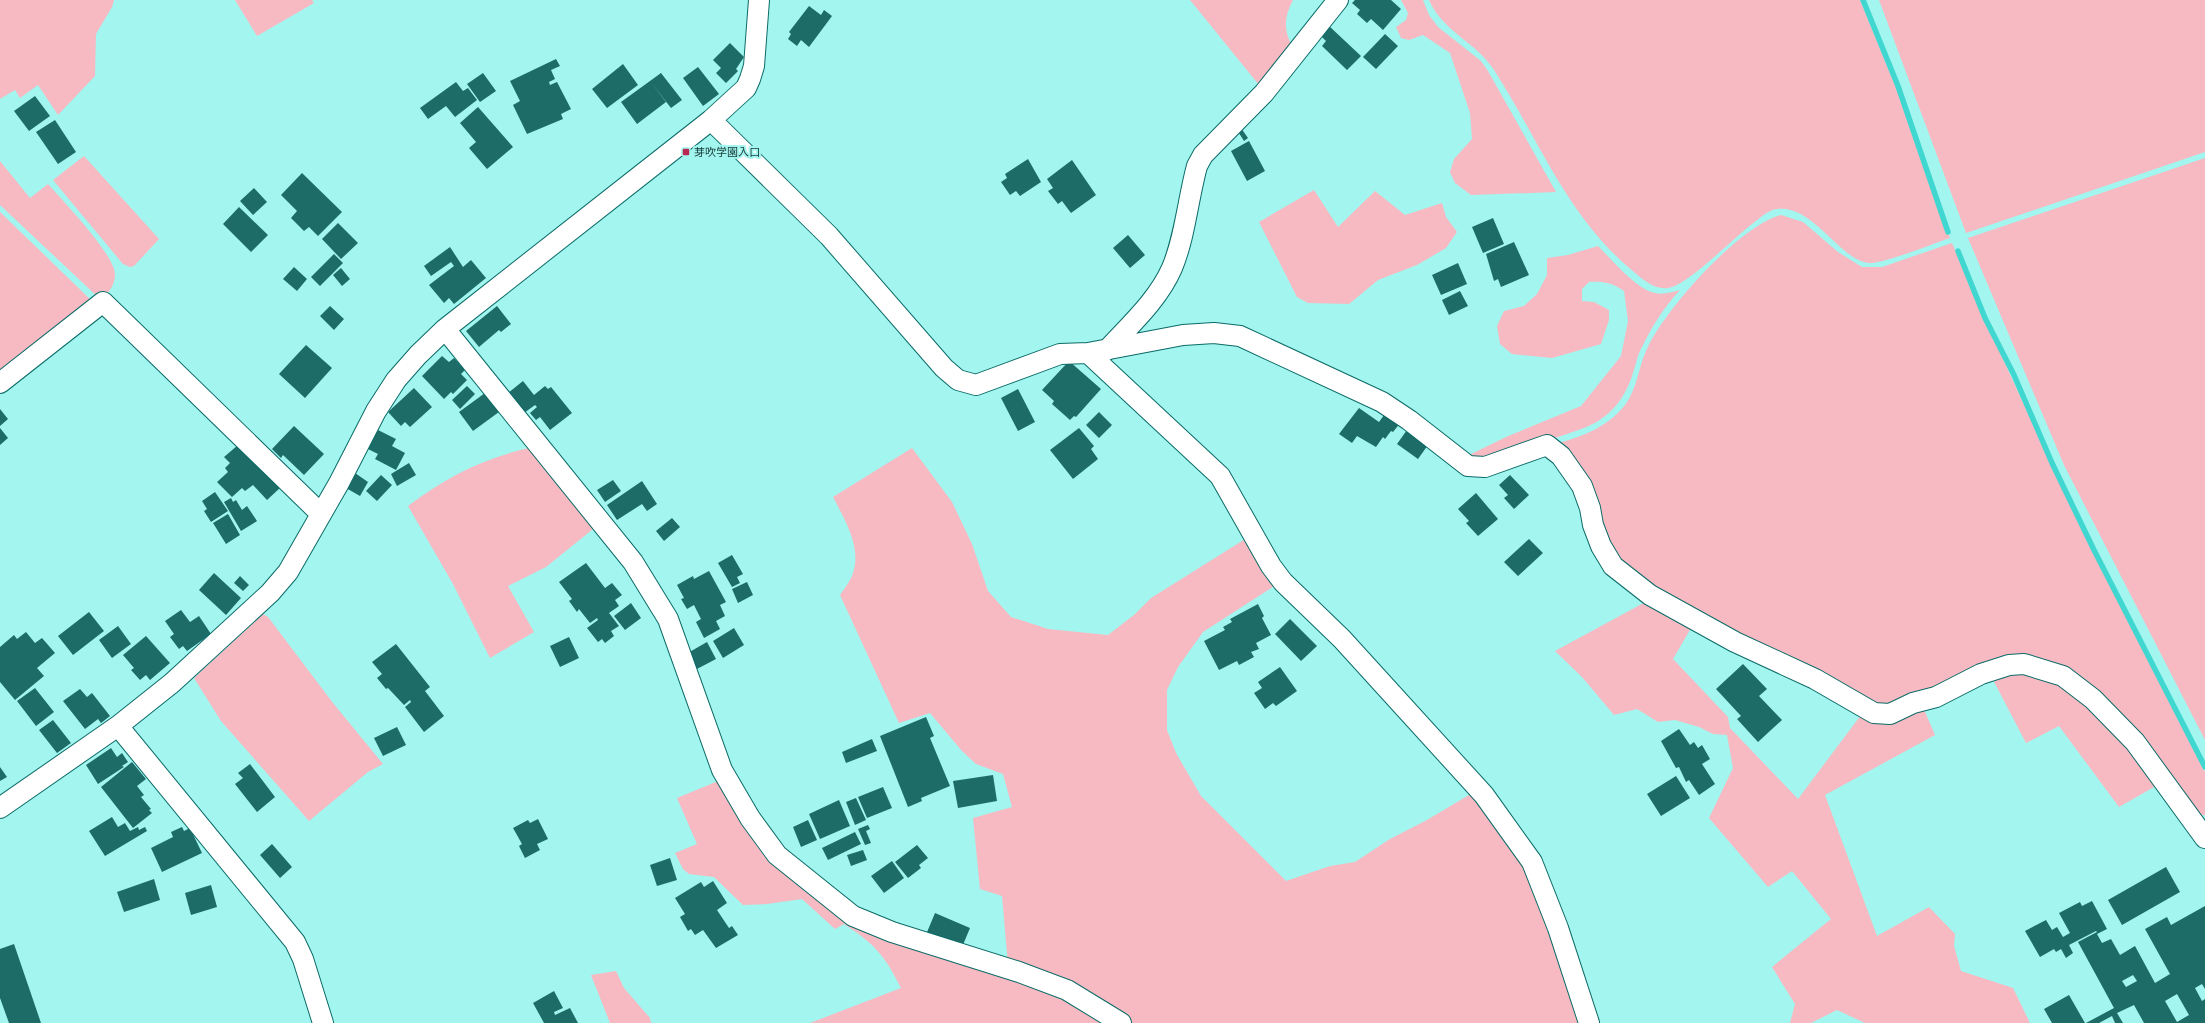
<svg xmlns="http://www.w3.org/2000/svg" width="2205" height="1023" viewBox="0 0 2205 1023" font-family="'IBM Plex Sans','Noto Sans JP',sans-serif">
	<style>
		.green { fill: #f8bac2 }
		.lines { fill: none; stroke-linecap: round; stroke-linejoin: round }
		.stream { stroke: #40d7d0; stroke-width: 5.5 }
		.building { fill: #1d6c68; fill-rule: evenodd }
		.minor-casing { stroke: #0b6b67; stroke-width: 22 }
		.minor { stroke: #fff; stroke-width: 20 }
		.poi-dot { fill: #b92952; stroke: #a3f5ef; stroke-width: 1.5 }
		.labels { text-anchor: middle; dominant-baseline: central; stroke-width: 4; stroke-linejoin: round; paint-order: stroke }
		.poi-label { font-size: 11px; fill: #163836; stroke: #a3f5ef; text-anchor: start }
	</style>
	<rect width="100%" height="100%" fill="#a3f5ef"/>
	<!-- green -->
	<path class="green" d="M0,0h114l-2,7 -16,27 -1,42 -37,39 -20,-30 -18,13 -5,-8 -15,9z
		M235,0h77l2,3 -57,33z
		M1190,0h103c-8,15 -10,28 -2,44l-32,41z
		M1401,0h22l6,15 9,12 43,34 7,10 68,121 -85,3 -16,-12 -5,-11 4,-13 18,-20 -2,-26 -20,-60 -27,-18 -14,5 -8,-2 -5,-11 10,-7 2,-7z
		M1429,0h431l36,88 54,150c-18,6 -62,24 -79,25 -29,1 -57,-59 -94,-54 -8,1 -15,7 -21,12 -21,15 -67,64 -88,67 -13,2 -25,-8 -34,-16 -68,-56 -94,-131 -140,-202 -18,-28 -52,-39 -65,-70z
		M1879,0h326v152l-239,81z
		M84,156l75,83 -25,27 -4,1 -7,-3 -70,-84z
		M2205,158v582l-141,-275 -96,-227z
		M0,161l30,37 18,-14c15,17 66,70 67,90 0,12 -7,19 -14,26l-101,-95z
		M1314,190l24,37 37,-36 30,24 37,-12 4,14 11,15 -11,16 -29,17 -39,15 -29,24 -41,-1 -11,-6 -38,-75z
		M0,212l93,90 -91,70 -2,-3z
		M1781,215l22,7 35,30 24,15h20l70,-24 32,75 73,158 148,296v43l-8,1 -35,-48 -118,-104 -160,46 -262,-139 -70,-126c28,-8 54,-16 73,-40 12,-16 13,-36 21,-54 17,-40 93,-125 135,-136z
		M1598,246c13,13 39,44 57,47 8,2 17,-1 25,-3 -16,17 -29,38 -39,59 -4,7 -5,16 -8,24 -8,26 -23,45 -49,55l-97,34 -22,-5 41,-20 75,-31 40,-50 7,-35 -4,-30c-11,-8 -21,-10 -35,-9l-7,7v12l12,1 15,8v10l-8,24 -49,14 -40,-4 -12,-10 -3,-18 7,-15 20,-5 13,-12 10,-19v-17l21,-3z
		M533,447l65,78 -52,42 -38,19 26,46 -44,26 -37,-74 -45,-78c40,-30 76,-48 125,-59z
		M912,448l40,54 20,42 16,47 23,26 37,12 60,6 26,-20 17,-17 99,-62 29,47 -76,49 -25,35 -11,23v40l9,23 25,43 85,85 44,-15 25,-4 35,-23 37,-19 47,-28 43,55 70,176h-462l-117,-58 -6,-69 -22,-7 -7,-71 39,-11 -9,-33 -27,-10 -14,-13 -32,-38 -31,10 -59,-128c4,-6 9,-12 12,-19 11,-27 -7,-56 -19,-79z
		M1651,599l43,24 -21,36 55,58 2,11 68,71 66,-88 58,-6 13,30 -110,60 52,141 52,-29 26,27 -1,12 7,25 52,17 17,35h-165l-28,-13 -26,13h-21l5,-19 -23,-37 59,-48 -39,-48 -24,16 -59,-69 24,-50 -6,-33 -14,-1 -14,-7 -24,-7 -17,2 -21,-13 -23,6 -32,-38 -27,-26z
		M263,614l5,3 65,86 50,61 -15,8 -59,49 -88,-100 -27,-43z
		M2008,668l64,19 89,96 -42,24 -60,-81 -33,17 -36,-69z
		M723,779l98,119 179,71 115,54h-305l91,-35c-16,-32 -26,-44 -57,-64l-9,5 -33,-30 -35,5 -24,1 -29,-28 -25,-3 -6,-5 -8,-16 22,-9 -20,-46z
		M616,971l8,17 26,30 1,5h-41l-19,-48z"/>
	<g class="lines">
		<!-- stream -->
		<path class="stream" d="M1863,0l35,86 50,146
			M1958,251l27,67 29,57 38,88 42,87 111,217"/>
	</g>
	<!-- building -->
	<path class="building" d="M1355,0h36l10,9 -18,21 -12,-11 -4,4 -10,-9 3,-4 -8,-7z
		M809,6l12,9 3,-5 8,6 -23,31 -8,-7 -4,6 -9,-7 3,-5 -2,-2z
		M1328,25l33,31 -14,14 -25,-24 4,-5 -7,-7z
		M1385,34l13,12 -22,23 -13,-12z
		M730,43l14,14 -8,12 2,2 -12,12 -10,-10 5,-5 -8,-8z
		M556,59l4,7 -9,4 4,9 -6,3 1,3 7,-3 14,27 -10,5 2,5 -36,15 -14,-29 7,-4 -10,-20z
		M623,64l15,21 -31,23 -15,-19z
		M698,67l21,27 -16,12 -20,-28z
		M483,73l13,18 -16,11 -13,-18z
		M661,73l21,27 -11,8 -21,-27z
		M650,81l16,21 -29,22 -16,-22z
		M456,82l7,9 5,-3 9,12 -22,17 -9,-11 -18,13 -8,-11z
		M35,96l15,20 -21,15 -15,-20z
		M478,107l35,40 -26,22 -18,-21 7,-6 -16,-19z
		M55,120l21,32 -18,12 -22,-32z
		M1241,128l7,10 -4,3 -7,-11z
		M1249,141l16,30 -18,10 -16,-30z
		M1028,159l13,23 -21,14 -4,-5 -6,4 -9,-13 6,-4 -2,-4z
		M1072,160l24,35 -25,18 -9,-12 -4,3 -10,-13 5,-3 -6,-9z
		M302,173l40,39 -24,24 -9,-9 -5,4 -13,-13 6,-7 -16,-16z
		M254,188l13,14 -14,13 -13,-14z
		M239,207l29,28 -17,17 -28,-28z
		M1493,218l11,26 -21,9 -11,-26z
		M338,223l20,20 -17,16 -19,-20z
		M1128,235l17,20 -15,13 -17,-20z
		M1514,242l15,33 -28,12 -3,-8 -4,2 -8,-27z
		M450,247l13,20 8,-7 15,18 -32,26 -5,-6 -5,5 -15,-18 25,-19 -3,-4 -20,14 -7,-10z
		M334,254l9,9 -23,23 -9,-9z
		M1458,263l9,21 -26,11 -9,-20z
		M294,267l13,12 -10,12 -14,-12z
		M341,268l9,11 -8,7 -9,-11z
		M1460,291l8,15 -19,9 -7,-15z
		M330,306l14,13 -10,11 -14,-14z
		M497,306l14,18 -10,8 -2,-2 -20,17 -13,-16z
		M306,345l26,23 -27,30 -26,-24z
		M442,356l7,6 5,-4 11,12 -4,4 6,6 -14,14 -2,-2 -7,7 -22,-23z
		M1069,361l32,28 -25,28 -2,-1 -4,4 -18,-16 2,-3 -12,-11z
		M523,381l11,14 11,-9 3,3 3,-2 21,26 -22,17 -10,-13 -4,3 -6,-7 7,-6 -2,-2 -11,8 -16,-20z
		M467,386l8,8 -15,15 -8,-9z
		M414,388l18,19 -22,20 -5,-5 -4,4 -13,-14z
		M1018,389l17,33 -17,9 -17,-33z
		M485,393l14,19 -26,19 -14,-19z
		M1359,408l20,14 8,-11 14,11 -8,10 -2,-1 -6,8 -2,-2 -7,10 -19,-11 -5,7 -13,-9z
		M0,409l8,10 -8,7z
		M1099,412l13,13 -13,13 -13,-13z
		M294,426l30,28 -20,21 -21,-20 -2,3 -9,-9z
		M0,428l8,10 -8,7z
		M1079,428l15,18 -3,3 7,10 -25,20 -23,-29z
		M378,430l18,9 -4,7 13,7 -9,17 -21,-11 3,-5 -10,-5z
		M1407,430l21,15 -10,14 -21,-15z
		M238,445l43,42 -14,13 -14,-15 -8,6 -3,-3 -10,9 -15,-15 11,-10 -3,-4 5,-5 -6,-6z
		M409,463l7,12 -19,11 -6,-12z
		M355,473l13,9 -8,14 -14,-8z
		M381,475l11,10 -15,16 -11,-10z
		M1510,475l19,20 -15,14 -10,-11 4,-3 -9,-10z
		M613,480l8,11 -16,11 -8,-12z
		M642,481l15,23 -10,7 -5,-7 -25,16 -10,-15z
		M215,492l13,19 -17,11 -7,-11 3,-2 -5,-8z
		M1476,493l22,26 -20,17 -12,-13 3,-2 -11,-12z
		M231,498l2,4 3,-2 6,10 5,-4 10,15 -16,10 -17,-29z
		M228,514l12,21 -14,9 -13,-21z
		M672,518l8,9 -16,14 -8,-10z
		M1529,539l14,14 -25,23 -14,-14z
		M732,555l11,19 -6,3 3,6 -8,4 -14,-24z
		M586,563l19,25 7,-5 10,12 -7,5 4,6 -10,7 10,13 -8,5 3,5 -9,7 -3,-4 -4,3 -11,-14 11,-8 -1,-2 -7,5 -11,-14 -2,3 -8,-11 3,-2 -13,-17z
		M709,571l17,31 -6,3 5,11 -9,5 4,8 -16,9 -8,-16 5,-3 -7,-14 -7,4 -6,-10 3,-1 -7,-13 16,-9 1,3z
		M214,573l27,25 -15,17 -27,-25z
		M240,576l9,9 -6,6 -9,-8z
		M747,582l6,13 -15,8 -6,-14z
		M631,603l10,15 -16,12 -11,-14z
		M1258,604l6,12 -2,2 9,17 -15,8 3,6 -8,3 3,5 -15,8 -2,-4 -18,9 -15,-29 21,-11 -2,-3 9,-5 -2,-3z
		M181,610l9,12 9,-6 12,18 -24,17 -4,-5 -4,3 -9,-12 4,-3 -9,-13z
		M89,612l15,19 -31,24 -15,-19z
		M1290,619l27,27 -16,15 -26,-27z
		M118,626l13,18 -19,14 -13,-18z
		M734,628l10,17 -21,13 -10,-17z
		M26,632l9,11 7,-5 13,15 -18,15 7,8 -29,24 -15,-18v-35l14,-12 3,4z
		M146,636l24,27 -20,17 -4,-5 -6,5 -9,-10 3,-2 -11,-13z
		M569,637l10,21 -19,9 -10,-21z
		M707,642l9,17 -21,11 -9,-16z
		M396,644l34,43 -5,4 19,25 -20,16 -19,-25 6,-5 -1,-2 -6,5 -16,-17 -2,1 -9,-11 5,-4 -10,-12z
		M1743,664l24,25 -8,7 23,24 -24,22 -21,-23 4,-3 -25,-27z
		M1280,667l17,24 -21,15 -3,-3 -8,6 -11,-16 8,-5 -4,-6z
		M35,688l19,24 -18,14 -19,-25z
		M80,689l7,8 5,-4 18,23 -9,7 -3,-4 -13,10 -22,-28z
		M926,717l8,19 -4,2 20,48 -29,12 1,3 -14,6 -28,-71z
		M53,720l18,23 -14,10 -18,-23z
		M397,727l9,18 -23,11 -9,-18z
		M1679,729l11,16 4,-3 4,6 4,-3 8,14 -8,5 13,20 -16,11 -10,-15 -3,2 -7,-15 -3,1 -15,-27z
		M872,739l5,12 -31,12 -4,-11z
		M111,748l6,9 5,-4 6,9 -6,4 2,1 -26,17 -12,-19z
		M132,762l14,17 -9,7 7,9 -3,2 10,12 -2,1 3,3 -19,15 -32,-41z
		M250,764l25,33 -18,15 -22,-28 8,-6 -5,-5z
		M0,767l7,10 -7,4z
		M993,775l4,26 -39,7 -5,-27z
		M1676,776l14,22 -29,18 -14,-22z
		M883,787l9,21 -25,10 -9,-21z
		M856,798l10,22 -11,5 -9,-23z
		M839,800l11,26 -30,13 -11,-25z
		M112,817l6,10 7,-4 5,8 8,-4 1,3 6,-3 2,4 -42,25 -16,-25z
		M538,819l10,20 -11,5 3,6 -15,8 -6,-12 3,-2 -9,-16 15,-8 2,3z
		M808,820l9,20 -16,7 -8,-20z
		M868,825l2,4 -4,2 5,12 -6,2 -7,-16z
		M182,827l2,4 6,-3 12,25 -40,19 -11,-24 22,-11 -2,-5z
		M855,832l6,12 -33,16 -6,-12z
		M272,844l20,23 -12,11 -20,-23z
		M917,845l11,13 -9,7 2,3 -13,10 -13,-16z
		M863,850l4,10 -16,6 -4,-11z
		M670,858l7,22 -20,6 -7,-21z
		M892,861l12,17 -20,15 -13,-17z
		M2166,867l14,25 -58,33 -14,-25z
		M154,879l6,21 -36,12 -7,-20z
		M713,881l14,22 -10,7 12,18 3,-2 6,9 -22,13 -13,-18 -8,5 -4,-6 -3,2 -8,-14 5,-3 -10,-16 26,-16 3,5z
		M211,885l6,22 -26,8 -6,-22z
		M2092,901l15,28 -10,5 5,9 9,-4 9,16 15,-9 20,37 15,-9 -25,-45 22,-12 4,8 34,-19v83l-3,-5 -7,4 7,13 3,-2v24h-61l-10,-18 -17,8 6,10h-8l-3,-7 -13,7h-13l28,-15 -36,-66 19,-10 -1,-1 -27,14 4,8 -7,5 -5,-9 -5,3 -2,-3 -14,8 -15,-26 21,-11 6,10 5,-3 6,10 7,-4 -11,-20 21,-11 2,4zM2133,975l4,6 -11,6 -4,-6zM2177,994l12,21 -12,7 -12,-21z
		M935,913l35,15 -10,24 -35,-15z
		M14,944l27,79h-32l-9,-25v-49z
		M554,991l9,17 -9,4 1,3 15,-7 8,15h-34l-11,-20z
		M2069,995l16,28h-33l-8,-14z"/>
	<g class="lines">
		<defs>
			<path id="minor" d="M711,120l118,116 115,132 14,12 18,5 84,-31 28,-1 95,-18 31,-2 26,3 142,66 27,18 59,46 17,1 62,-22 14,11 21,30 8,22 3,17 8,21 12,20 37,29 85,47 80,37 59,34 16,1 23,-11 23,-6 45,-23 28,-9 15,-1 39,12 30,23 42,43 70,96
				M445,329l188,233 35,57 54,151 28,48 27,37 76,61 39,16 127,40 48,18 54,33
				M1107,350c23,-25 51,-50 65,-82 13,-31 16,-69 25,-102l6,-11 61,-62 74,-93
				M1088,353l132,123 51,90 12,16 59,57 142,156 48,67 26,66 31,95
				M0,383l103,-81 218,212
				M118,726l177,216 8,17 20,64
				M0,808l118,-82 54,-43 98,-90 18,-21 51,-89 37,-72 20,-31 22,-25 27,-26 266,-209 35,-32 4,-9 4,-13 5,-66"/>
		</defs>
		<!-- minor casing -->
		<use href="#minor" class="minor-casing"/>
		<!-- minor -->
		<use href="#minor" class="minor"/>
	</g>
	<!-- markers -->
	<rect class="poi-dot" x="682" y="148" width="8" height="8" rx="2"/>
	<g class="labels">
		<!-- poi labels -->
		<g class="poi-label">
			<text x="694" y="152">芽吹学園入口</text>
		</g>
	</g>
</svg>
